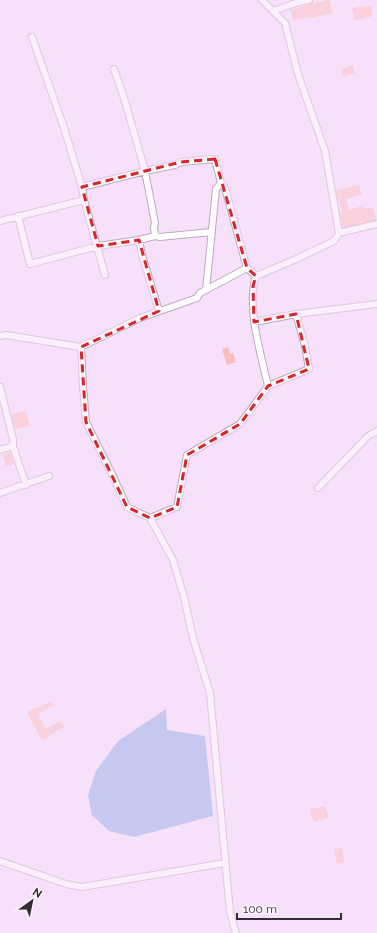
<svg xmlns="http://www.w3.org/2000/svg" width="377" height="933" viewBox="0 0 377 933" font-family="Raleway,sans-serif">
	<style>
		.water { fill: #8ca8e2 }
		.building { fill: #fbbcbb }
		.lines { fill: none; stroke-linecap: round; stroke-linejoin: round }
		.minor-casing { stroke: #bea9c1; stroke-width: 8 }
		.minor { stroke: #fff; stroke-width: 6 }
		.marked { fill: none; stroke: #d62828; stroke-width: 3; stroke-dasharray: 8 5; stroke-linejoin: round }
	</style>
	<rect width="100%" height="100%" fill="#f7e1fa"/>
	<!-- water -->
	<path class="water" d="M166,709l1,21 38,6 8,80 -79,21 -25,-6 -17,-16 -4,-20 8,-24 22,-30z"/>
	<!-- building -->
	<path class="building" d="M327,0h3l3,13 -23,5 -1,-1 -16,3 -2,-10 27,-9 1,1z
		M371,5l2,11 -18,5 -3,-13z
		M353,65l2,8 -12,4 -2,-8z
		M359,185l3,10 -16,4 3,11 13,-4 1,3 10,-2 3,13 -33,8 -3,-15 2,-1 -3,-11h-1l-2,-11z
		M228,347l2,7 3,-1 3,9 -9,3 -5,-16z
		M26,411l4,15 -15,3 -4,-15z
		M10,452l4,12 -8,2 -3,-11 3,-1v-1z
		M51,701l2,4 -15,9 8,15 14,-8 4,6 -14,8v1l-8,4 -15,-28 8,-4v1z
		M325,806l4,12 -15,4 -2,-6h-1l-1,-7z
		M342,848l3,14 -8,2 -3,-15z"/>
	<g class="lines">
		<defs>
			<path id="minor" d="M273,11l26,-9 10,-2
				M32,37l32,91 18,59 2,13 21,75
				M114,69l10,29 21,73 10,52 -1,5 1,8
				M82,187l63,-16 30,-6 6,-3 34,-3 6,24 4,5 22,80
				M18,216l12,48 68,-18 41,-6 16,-4 5,1 51,-5
				M0,221l84,-21
				M339,233l38,-9
				M139,240l3,15 17,56
				M206,290l10,-101 5,-6
				M254,322l42,-8 81,-10
				M0,336l6,-1 75,12 59,-29 57,-20 3,-5 47,-25 9,8 38,-16 40,-19 5,-8 -14,-82 -27,-77 -13,-51 -23,-23
				M81,347l2,39 3,36 25,50 16,35 23,11 27,-11 10,-52 53,-31 12,-16 16,-22c-7,-32 -22,-79 -12,-110
				M268,386l41,-17 -4,-23 -9,-32
				M0,387l13,52v7l13,39
				M0,450l13,-4
				M318,488l50,-52 9,-5
				M0,493l49,-17
				M150,518l23,42 11,37 9,41 17,55 20,219 6,21
				M0,861l66,23 16,3 143,-24"/>
		</defs>
		<!-- minor casing -->
		<use href="#minor" class="minor-casing"/>
		<!-- minor -->
		<use href="#minor" class="minor"/>
	</g>
	<!-- marked area -->
	<path d="M0 0H377V933H0ZM215,159l32,109 9,8 -3,10 1,36 42,-8 13,55 -41,17 -28,38 -53,31 -10,52 -27,11 -23,-11 -41,-85 -5,-75 78,-36 -20,-71 -41,6 -16,-59 99,-25z" fill="#f7e1fa" fill-opacity=".55" fill-rule="evenodd"/>
	<path class="marked" d="M215,159l32,109 9,8 -3,10 1,36 42,-8 13,55 -41,17 -28,38 -53,31 -10,52 -27,11 -23,-11 -41,-85 -5,-75 78,-36 -20,-71 -41,6 -16,-59 99,-25z"/>
	<!-- north arrow -->
	<g transform="translate(32 901) rotate(33)" stroke="#fcf3fd" stroke-width="3" paint-order="stroke">
	<path d="M0-3L7 15L0 10L-7 15Z" fill="#352d36"/>
	<text y="-6" font-size="11" font-weight="bold" text-anchor="middle" fill="#352d36">N</text>
	</g>
	<!-- scale -->
	<path d="M237 913v6h104v-6" fill="none" stroke="#352d36" stroke-width="2"/>
	<text x="243" y="913" font-size="12" fill="#352d36" stroke="#fcf3fd" stroke-width="3" paint-order="stroke">100 m</text>
</svg>
